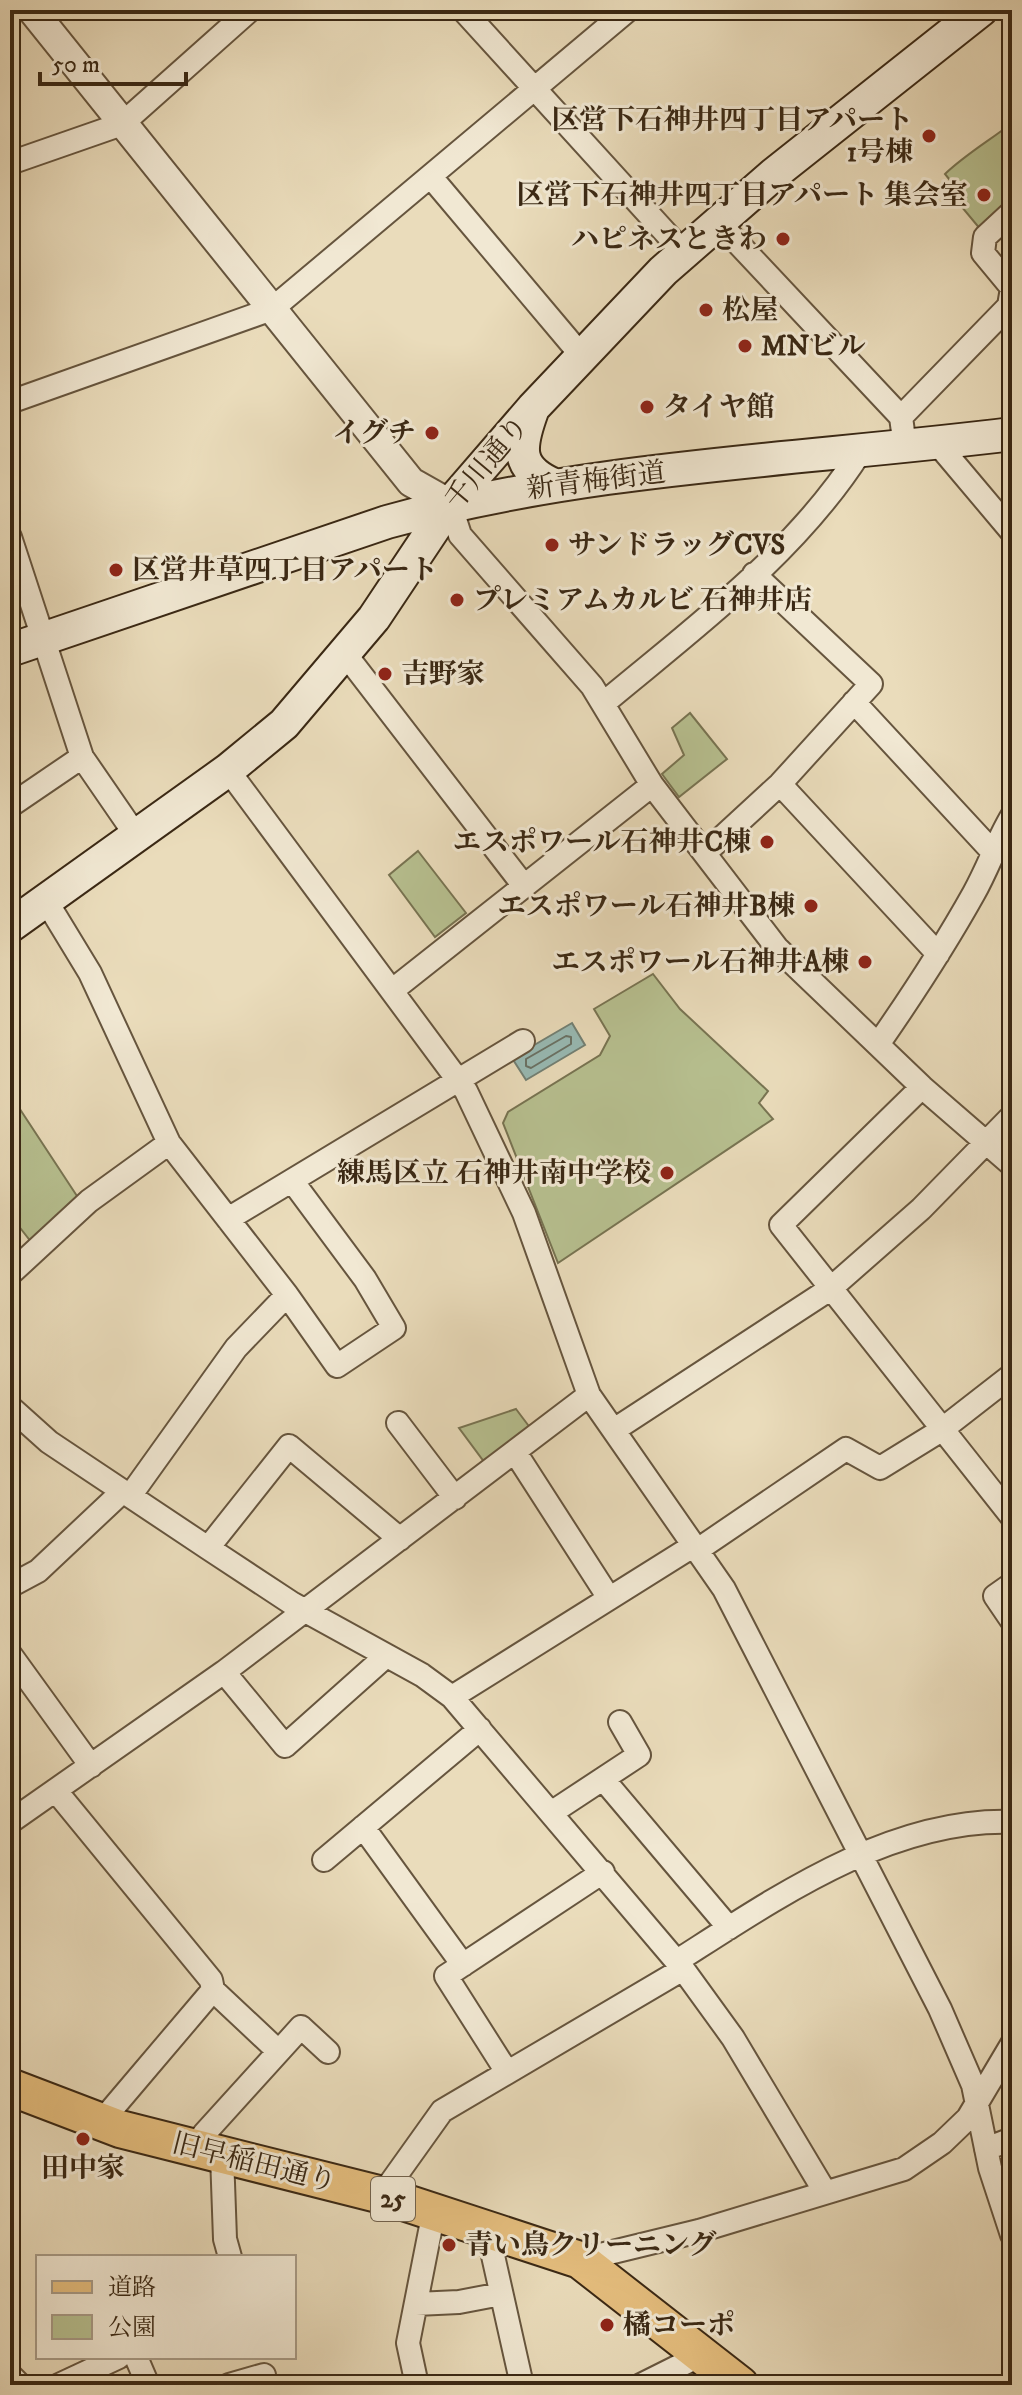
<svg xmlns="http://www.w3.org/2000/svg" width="1022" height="2395" viewBox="0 0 1022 2395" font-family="'IM FELL DW Pica','Noto Serif JP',serif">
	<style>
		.green { fill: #b7c090; stroke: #787452; stroke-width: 2 }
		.water { fill: #98bab4; stroke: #728074; stroke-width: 2 }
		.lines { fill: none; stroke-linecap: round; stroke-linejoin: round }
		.shore { stroke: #697164; stroke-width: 2 }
		.minor-casing { stroke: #66553e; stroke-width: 26 }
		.tertiary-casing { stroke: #66553e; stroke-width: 32 }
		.secondary-casing { stroke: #3a2814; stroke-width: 36 }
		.primary-casing { stroke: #3a2814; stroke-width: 40 }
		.minor { stroke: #f1e8d3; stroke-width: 22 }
		.tertiary { stroke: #f1e8d3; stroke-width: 28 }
		.secondary { stroke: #f1e8d3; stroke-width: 32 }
		.primary { stroke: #e5be7e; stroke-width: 36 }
		.poi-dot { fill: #8f2418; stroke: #f1e8d3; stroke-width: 3 }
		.labels { text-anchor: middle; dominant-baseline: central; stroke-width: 6; stroke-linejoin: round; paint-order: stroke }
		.shield { fill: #f1e8d3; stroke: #71624d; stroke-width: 2 }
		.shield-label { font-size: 26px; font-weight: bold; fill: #3a2814 }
		.poi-label { font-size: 28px; font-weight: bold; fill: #3a2814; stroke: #f1e8d3; text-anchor: start }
		.street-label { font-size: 28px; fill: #3a2814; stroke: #f1e8d3 }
	</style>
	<rect width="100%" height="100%" fill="#eadcbb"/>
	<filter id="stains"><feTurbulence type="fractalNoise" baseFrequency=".0025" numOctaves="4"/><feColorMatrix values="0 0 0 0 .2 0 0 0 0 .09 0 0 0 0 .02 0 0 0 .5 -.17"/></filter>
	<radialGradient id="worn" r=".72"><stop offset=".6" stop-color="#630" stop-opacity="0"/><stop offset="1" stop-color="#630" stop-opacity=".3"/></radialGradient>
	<!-- green -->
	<path class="green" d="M1012,123v79l-31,28 -20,-24 5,-6 -21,-26c21,-20 44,-33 67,-51z
		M690,713l37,46 -48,38 -17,-23 22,-19 -12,-27z
		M418,851l48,62 -31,24 -46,-62z
		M653,974l27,35 88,82 -9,12 14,16 -215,144 -55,-140 5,-11 92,-57 10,-19 -16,-27z
		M10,1094l67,102v6l-45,41 -22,-28z
		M516,1409l15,20 -46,34 -26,-35z"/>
	<!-- water -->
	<path class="water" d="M572,1023l13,22 -59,35 -14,-22z"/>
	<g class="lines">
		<!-- shore -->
		<path class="shore" d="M566,1036l5,1v7l-40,24 -5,-2v-7z"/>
		<defs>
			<path id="minor" d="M463,10l221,243
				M10,163l112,-39 128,-114
				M431,177l150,178
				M718,222l183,195
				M10,402l262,-93 356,-299
				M937,443l75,89
				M905,447l-4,-30 108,-111 3,-18 -29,-35 2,-16 27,-25
				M450,504l10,31 132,151 60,99 125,163 145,139 90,78
				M10,537l72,220 53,77
				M346,655l178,231
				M854,702l137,148
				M604,703c91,-76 192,-150 256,-251
				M228,770l238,321 58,122 65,182 135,194 216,420 33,76 17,83 22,67
				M780,784l158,170
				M10,806l72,-49
				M705,853l75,-69 91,-100 -117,-110
				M45,899l45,74 79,170 118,152 -51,53 -106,148
				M394,989l258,-204
				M879,1043c34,-49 66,-98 95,-150 14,-25 23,-52 38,-77
				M922,1087l-141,138 231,292
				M228,1219l295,-178
				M10,1274l79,-73 80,-58
				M287,1295l50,71 57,-38 -29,-49 -72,-97
				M10,1407l39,35 159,106 85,56 129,71 30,22 231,272 50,69 92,154
				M398,1423l57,75
				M614,1430l216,-141 91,-80 91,-93
				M515,1452l94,146
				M208,1548l81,-102 111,93
				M696,1551l150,-102 34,19 60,-37 72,-56
				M1012,1584l-17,12 17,25
				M10,1586l28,-15 85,-80
				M10,1654l81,112
				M224,1672l61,74 101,-90
				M452,1697l241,-151
				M603,1779l126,149
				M56,1791l155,189 2,10 -112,132
				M551,1813l88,-58 -19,-33
				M10,1822l214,-150 365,-277
				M363,1827l100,138
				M324,1860l156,-131
				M677,1961c99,-63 213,-143 335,-139
				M213,1990l64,60
				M507,2072l-61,-96 157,-104
				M986,2149l26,-10
				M198,2151l6,-17 97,-107 27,25
				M222,2155l3,84 5,18
				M382,2195l60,-84 241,-142
				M487,2229l35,156
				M580,2260l119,-29 205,-62 38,-26 26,-25 44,-74
				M416,2304l43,-2 42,-8
				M136,2357l12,28
				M10,2375l10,10
				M59,2385l60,-28
				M229,2385l35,-10
				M417,2385l-9,-42 26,-132
				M641,2385l60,-30"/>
			<path id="tertiary" d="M32,10l379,472 39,22"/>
			<path id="secondary" d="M532,411c-13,36 -17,57 22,74
				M10,650l377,-128c203,-56 417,-62 625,-88
				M10,926l218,-156 56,-46 90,-106 76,-114 83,-96 130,-137 111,-97 207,-164"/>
			<path id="primary" d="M10,2087l110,42 262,66 198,65 160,125"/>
		</defs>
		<!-- minor casing -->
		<use href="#minor" class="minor-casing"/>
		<!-- tertiary casing -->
		<use href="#tertiary" class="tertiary-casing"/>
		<!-- secondary casing -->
		<use href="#secondary" class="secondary-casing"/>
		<!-- primary casing -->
		<use href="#primary" class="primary-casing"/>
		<!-- minor -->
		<use href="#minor" class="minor"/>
		<!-- tertiary -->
		<use href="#tertiary" class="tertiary"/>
		<!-- secondary -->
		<use href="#secondary" class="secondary"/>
		<!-- primary -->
		<use href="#primary" class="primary"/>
	</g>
	<!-- markers -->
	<g class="poi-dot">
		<circle cx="929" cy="136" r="8"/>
		<circle cx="984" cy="195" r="8"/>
		<circle cx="783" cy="239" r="8"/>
		<circle cx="706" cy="310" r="8"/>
		<circle cx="745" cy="346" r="8"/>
		<circle cx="647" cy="407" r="8"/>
		<circle cx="432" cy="433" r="8"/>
		<circle cx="552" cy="545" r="8"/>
		<circle cx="116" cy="570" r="8"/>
		<circle cx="457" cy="600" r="8"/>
		<circle cx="385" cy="674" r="8"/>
		<circle cx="767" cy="842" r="8"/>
		<circle cx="811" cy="906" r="8"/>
		<circle cx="865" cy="962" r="8"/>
		<circle cx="667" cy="1173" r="8"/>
		<circle cx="83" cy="2139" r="8"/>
		<circle cx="449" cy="2245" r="8"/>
		<circle cx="607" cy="2325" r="8"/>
	</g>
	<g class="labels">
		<!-- shield labels -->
		<rect class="shield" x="371" y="2177" width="44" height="44" rx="6"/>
		<g class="shield-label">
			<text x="393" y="2199">25</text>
		</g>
		<!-- poi labels -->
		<g class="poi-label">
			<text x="913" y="120" text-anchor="end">区営下石神井四丁目アパート<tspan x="913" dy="32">1号棟</tspan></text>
			<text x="968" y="195" text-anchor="end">区営下石神井四丁目アパート 集会室</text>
			<text x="767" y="239" text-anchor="end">ハピネスときわ</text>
			<text x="722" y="310">松屋</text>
			<text x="761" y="346">MNビル</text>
			<text x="663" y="407">タイヤ館</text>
			<text x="416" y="433" text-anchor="end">イグチ</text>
			<text x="568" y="545">サンドラッグCVS</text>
			<text x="132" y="570">区営井草四丁目アパート</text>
			<text x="473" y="600">プレミアムカルビ 石神井店</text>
			<text x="401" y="674">吉野家</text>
			<text x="751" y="842" text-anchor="end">エスポワール石神井C棟</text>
			<text x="795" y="906" text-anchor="end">エスポワール石神井B棟</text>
			<text x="849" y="962" text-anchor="end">エスポワール石神井A棟</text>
			<text x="651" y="1173" text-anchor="end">練馬区立 石神井南中学校</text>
			<text x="83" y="2168" text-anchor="middle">田中家</text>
			<text x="465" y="2245">青い鳥クリーニング</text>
			<text x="623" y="2325">橘コーポ</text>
		</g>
		<!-- street labels -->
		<g class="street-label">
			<text transform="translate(487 463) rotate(-50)">千川通り</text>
			<text transform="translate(596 481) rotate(-7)">新青梅街道</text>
			<text transform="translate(254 2163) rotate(14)">旧早稲田通り</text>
		</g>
	</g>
	<!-- margin -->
	<rect width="1022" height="2395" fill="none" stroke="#eadcbb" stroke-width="40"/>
	<rect x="12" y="12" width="998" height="2371" fill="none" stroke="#3a2814" stroke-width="4"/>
	<rect x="20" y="20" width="982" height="2355" fill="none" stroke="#3a2814" stroke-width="2"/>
	<!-- legend -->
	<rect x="36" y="2255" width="260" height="104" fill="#f1e8d3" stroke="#a89b87" stroke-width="2"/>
	<rect x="52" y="2281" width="40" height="12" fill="#e5be7e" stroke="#a89b87" stroke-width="2"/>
	<text x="108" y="2295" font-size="24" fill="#3a2814">道路</text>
	<rect x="52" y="2315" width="40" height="24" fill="#b7c090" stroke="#a89b87" stroke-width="2"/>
	<text x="108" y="2335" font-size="24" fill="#3a2814">公園</text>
	<!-- scale -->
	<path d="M40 72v12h146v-12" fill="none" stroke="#3a2814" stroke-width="4"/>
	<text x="52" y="72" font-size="24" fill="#3a2814" stroke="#f1e8d3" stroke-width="6" paint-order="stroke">50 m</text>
	<rect width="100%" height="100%" filter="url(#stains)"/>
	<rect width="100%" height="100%" fill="url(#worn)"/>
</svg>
